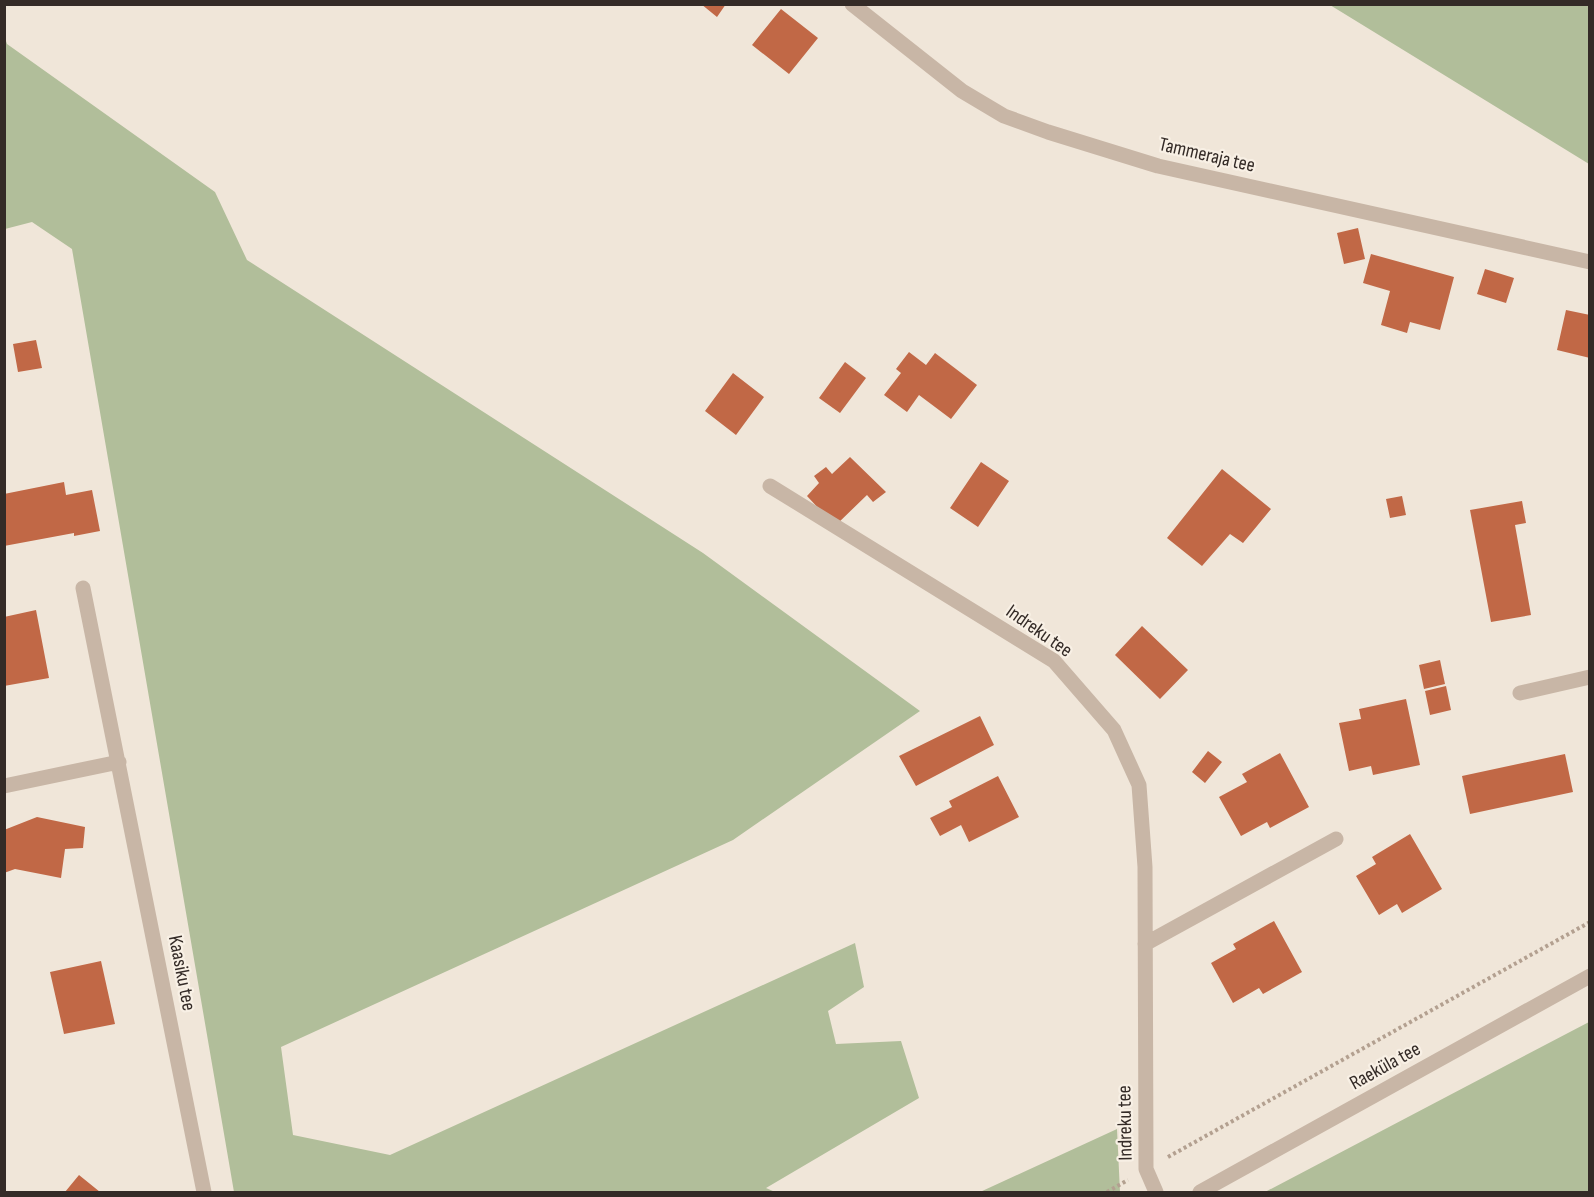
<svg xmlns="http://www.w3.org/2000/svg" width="1594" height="1197" viewBox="0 0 1594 1197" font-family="'Sofia Sans Condensed',sans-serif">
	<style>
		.green { fill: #b1be9a }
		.building { fill: #c16846 }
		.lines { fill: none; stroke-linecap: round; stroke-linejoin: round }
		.path { stroke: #b3a090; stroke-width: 4; stroke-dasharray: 3 3; stroke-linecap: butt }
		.minor { stroke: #c8b6a6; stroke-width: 15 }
		.tertiary { stroke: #c8b6a6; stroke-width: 15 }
		.labels { text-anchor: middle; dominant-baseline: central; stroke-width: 4.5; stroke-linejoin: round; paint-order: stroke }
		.street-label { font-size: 20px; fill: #342b27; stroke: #f8f0e5 }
	</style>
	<rect width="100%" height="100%" fill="#f0e6d9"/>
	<!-- green -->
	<path class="green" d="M1330,5h259v159z
		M4,35l3,9 208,148 32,68 456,293 217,158 -187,129 -452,207 12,88 97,20 465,-212 9,44 -36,24 8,33 65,-3 18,57 -153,90 9,4h-541l-162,-943 -40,-27 -27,7z
		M1589,1022v170h-324z
		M1117,1129l3,63h-140z"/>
	<!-- building -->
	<path class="building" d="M701,4h25l-9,13z
		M781,9l37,29 -29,36 -37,-29z
		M1358,228l7,31 -21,5 -7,-31z
		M1371,254l83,23 -14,53 -30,-8 -3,11 -26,-8 9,-34 -27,-8z
		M1485,269l29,9 -8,25 -29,-9z
		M1566,310l24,5v43l-33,-8z
		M36,340l6,28 -24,4 -5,-28z
		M909,352l17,13 9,-12 42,32 -26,34 -32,-24 -12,17 -23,-17 17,-22 -5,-4z
		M845,362l21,16 -26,35 -21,-15z
		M733,373l31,24 -28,38 -31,-24z
		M850,457l36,35 -13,10 -6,-7 -32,31 -28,-30 12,-13 -5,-7 12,-9 6,7z
		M981,462l28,19 -31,46 -28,-19z
		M1222,469l49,40 -28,34 -13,-9 -28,32 -35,-28z
		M64,482l2,13 26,-5 8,41 -26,5v-3l-70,13v-52z
		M1402,496l4,19 -16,3 -4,-19z
		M1522,501l4,22 -11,2 16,90 -40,7 -21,-112z
		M36,610l13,68 -45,8v-69z
		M1142,626l46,44 -28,29 -45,-44z
		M1440,660l5,24 -21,5 -5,-24z
		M1446,686l5,24 -21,5 -5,-24z
		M1406,699l14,66 -47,10 -2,-9 -22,5 -10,-48 22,-4 -2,-10z
		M980,716l14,29 -78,41 -17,-30z
		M1208,751l14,11 -17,21 -13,-11z
		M1280,753l29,54 -39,21 -3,-6 -26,14 -22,-39 28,-15 -5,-8z
		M1565,754l8,38 -103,22 -8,-38z
		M998,776l21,41 -50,25 -8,-17 -21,11 -10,-18 22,-11 -3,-6z
		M37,817l48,10 -2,21 -18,1 -4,29 -46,-9 -11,4v-43z
		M1410,834l32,55 -40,24 -5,-9 -18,11 -23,-39 20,-12 -4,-7z
		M1274,921l28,51 -39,22 -4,-6 -26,15 -22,-40 25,-14 -3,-5z
		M101,961l14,63 -51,10 -14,-62z
		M79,1175l21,17h-35z"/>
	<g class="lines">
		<!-- path -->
		<path class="path" d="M1168,1157l422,-235
			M1107,1192l21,-12"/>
		<!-- minor -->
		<path class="minor" d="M852,4l110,87 42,25 44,16 110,34 432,96
			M770,486l284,175 60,69 25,55 6,82 1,302 10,23
			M83,588l121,604
			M1520,693l70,-16
			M4,786l115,-24
			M1145,944l191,-105"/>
		<!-- tertiary -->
		<path class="tertiary" d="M1200,1192l390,-216"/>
	</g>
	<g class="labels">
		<!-- street labels -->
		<g class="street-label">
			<text transform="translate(1207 155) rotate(13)">Tammeraja tee</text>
			<text transform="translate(1039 631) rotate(35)">Indreku tee</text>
			<text transform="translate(182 973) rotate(79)">Kaasiku tee</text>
			<text transform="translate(1385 1066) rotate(-29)">Raeküla tee</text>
			<text transform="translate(1125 1123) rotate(-91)">Indreku tee</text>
		</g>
	</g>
	<!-- border -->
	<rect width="1594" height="1197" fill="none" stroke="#342b27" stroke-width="12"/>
</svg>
